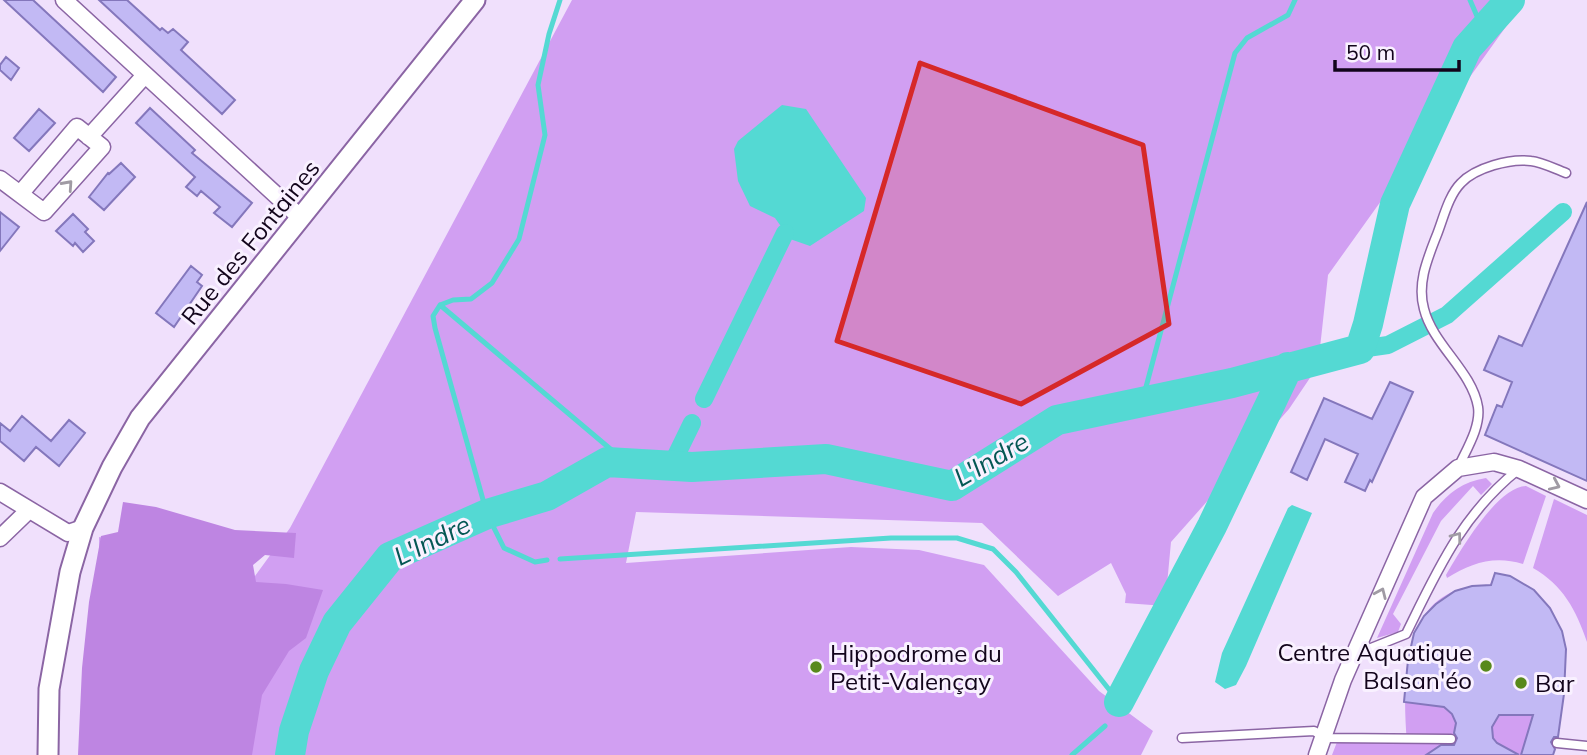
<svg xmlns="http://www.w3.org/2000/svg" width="1587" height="755" viewBox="0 0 1587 755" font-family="Mulish,sans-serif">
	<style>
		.green { fill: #d19ff2 }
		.forest { fill: #be85e2 }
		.water { fill: #54d9d3 }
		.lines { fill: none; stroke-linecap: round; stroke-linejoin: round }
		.stream { stroke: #54d9d3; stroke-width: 5 }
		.canal { stroke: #54d9d3; stroke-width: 18 }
		.river { stroke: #54d9d3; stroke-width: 30 }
		.building { fill: #c2b9f4; stroke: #8477bc; stroke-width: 2 }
		.service-casing { stroke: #8b65a4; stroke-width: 11 }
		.minor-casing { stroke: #8b65a4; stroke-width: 19 }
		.tertiary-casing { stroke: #8b65a4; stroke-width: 23 }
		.service { stroke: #fff; stroke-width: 8 }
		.minor { stroke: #fff; stroke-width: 16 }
		.tertiary { stroke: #fff; stroke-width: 19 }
		.oneway { stroke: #a09ba4 }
		.marked { fill: #d62828; fill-opacity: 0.2; stroke: #d62828; stroke-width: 5; stroke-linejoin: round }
		.poi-dot { fill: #58891c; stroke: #f9f1ff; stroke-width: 2.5 }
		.labels { text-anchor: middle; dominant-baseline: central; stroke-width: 6; stroke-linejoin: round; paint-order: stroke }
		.street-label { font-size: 24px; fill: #12041b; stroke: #f9f1ff }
		.poi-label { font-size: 24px; fill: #12041b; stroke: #f9f1ff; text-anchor: start }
		.water-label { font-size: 26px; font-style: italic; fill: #045754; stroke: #f9f1ff }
	</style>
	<rect width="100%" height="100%" fill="#f0e0fc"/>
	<!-- green -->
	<path class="green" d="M572,0h953l-197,275 -10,91 -29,43 -118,133 -6,64 -40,-3 1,-9 -15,-31 -53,33 -76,-73 -346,-11 -10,51 225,-16 68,3 65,15 115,126 54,40 -12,24h-1038l-4,-218 156,39 35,-48z
		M1486,478l6,6 -11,11 -8,-9 -32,35 -48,93 8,10 -3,8 -21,6 56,-125c14,-20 29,-31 53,-35z
		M1526,486l20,10 -23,68c-29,-9 -52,-1 -76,14l-1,-3c14,-24 51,-88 80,-89z
		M1554,499l33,16v127c-11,-32 -24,-57 -54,-74z
		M1495,573c37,8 64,36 70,74 2,12 0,26 -1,38 -2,24 -4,47 -11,70h-221l5,-13 70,2c-5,-65 -7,-160 83,-159z"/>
	<!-- forest -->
	<path class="forest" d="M123,502l33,5 79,23 61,3 -2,25 -29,-3 -12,10 3,17 30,2 37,6 -17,48 -17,13 -27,44 -10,60h-174l4,-87 7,-66 12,-66 17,-4z"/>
	<!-- water -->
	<path class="water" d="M782,105l24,4 60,89 -2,13 -54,35 -20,-7 -15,-21 -25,-12 -12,-25 -4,-32 4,-8z
		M1292,505l20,8 -66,153 -10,19 -11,4 -10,-7 7,-29 66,-145z"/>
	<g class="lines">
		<!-- stream -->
		<path class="stream" d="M1470,0l13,30
			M440,305l187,158
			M1142,402l93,-349 12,-15 41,-23 7,-15
			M560,559l331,-21h66l36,11 23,23 103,130
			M547,560l-12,2 -31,-14 -17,-34 -52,-186 -2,-12 7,-11 13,-5 18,-1 21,-16 27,-44 26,-104 -7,-50 11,-51 11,-34
			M1072,755l33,-29"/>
		<!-- canal -->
		<path class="canal" d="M1360,349l28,-4 59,-30 116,-103
			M704,399l81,-166
			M671,466l21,-43"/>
		<!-- river -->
		<path class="river" d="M1119,702l93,-176 76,-159
			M290,755l4,-24 20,-60 23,-48 53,-66 97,-43 60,-18 60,-34 85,5 134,-8 126,27 105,-66 175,-37 128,-34 8,-25 27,-120 72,-156 43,-48"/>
	</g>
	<!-- building -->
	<path class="building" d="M4,0h29l83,77 -13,15z
		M99,0h28l33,30 2,-2 6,5 5,-4 15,13 -7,8 54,50 -13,14z
		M6,57l13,11 -8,12 -11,-10v-5z
		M150,108l45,42 -3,3 60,50 -20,24 -18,-14 6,-6 -19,-16 -4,5 -11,-9 9,-10 -59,-54z
		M39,109l16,14 -26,28 -15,-13z
		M121,163l14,14 -31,33 -15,-13 19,-24 1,1z
		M1587,202v279l-102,-46 12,-30 5,2 10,-25 -28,-12 15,-34 23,10z
		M0,212l19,15 -19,24z
		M73,214l15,15 -3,3 9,9 -11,11 -8,-9 -2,3 -17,-15z
		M191,266l11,9 -5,7 5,4 -28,41 -18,-14z
		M1390,382l23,10 -41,90 -2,-2 -5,11 -20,-9 13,-28 -33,-15 -18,41 -16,-8 33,-74 48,21z
		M22,416l29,25 18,-21 16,13 -26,33 -23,-19 -12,14 -24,-20v-18l10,8z
		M1495,573l15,3 24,14 16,18 12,23 4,18 -2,45 -6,43h-4l-3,5 4,7 -2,6h-32l12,-40h-34l-7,12 1,11 4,5 22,12h-93l15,-10h13l3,-7 -3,-5 2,-10 -4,-9 -8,-7 -40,-5 4,-42 6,-27 10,-17 12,-12 19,-13 17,-5 19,-1z"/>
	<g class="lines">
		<defs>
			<path id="service" d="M1458,468c8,-18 23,-41 20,-61 -6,-36 -45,-62 -54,-98 -7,-25 3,-49 12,-72 7,-17 12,-41 25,-54 14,-15 49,-25 70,-22 11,1 24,8 35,12
				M1356,654l50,-20c31,-63 56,-120 113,-165
				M1182,738l132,-7 10,6 7,1 120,1
				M1557,743l30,3"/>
			<path id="minor" d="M64,0l237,218
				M89,137l56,-62
				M0,179l44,33 58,-65 -25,-20 -57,67
				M0,492l68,41 15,-5
				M0,538l29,-28
				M1317,755l26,-75 11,-25 70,-158 34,-29 36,-6 25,7 68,31"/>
			<path id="tertiary" d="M48,755l1,-66 21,-117 13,-44 29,-61 28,-49 335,-418"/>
		</defs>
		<!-- service casing -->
		<use href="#service" class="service-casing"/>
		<!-- minor casing -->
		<use href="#minor" class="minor-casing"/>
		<!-- tertiary casing -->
		<use href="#tertiary" class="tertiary-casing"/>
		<!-- service -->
		<use href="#service" class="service"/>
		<!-- minor -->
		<use href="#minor" class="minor"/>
		<!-- tertiary -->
		<use href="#tertiary" class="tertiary"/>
	</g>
	<!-- one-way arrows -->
	<defs><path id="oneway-chevron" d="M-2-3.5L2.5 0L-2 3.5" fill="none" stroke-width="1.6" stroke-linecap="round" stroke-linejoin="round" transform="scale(1.75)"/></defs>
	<g class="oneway">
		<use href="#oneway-chevron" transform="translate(68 185) rotate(-48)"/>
		<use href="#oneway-chevron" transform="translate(1555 485) rotate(24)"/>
		<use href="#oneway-chevron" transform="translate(1457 537) rotate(-53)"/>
		<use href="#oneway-chevron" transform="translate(1381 593) rotate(-66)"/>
	</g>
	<!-- marked area -->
	<path class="marked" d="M920,63l223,82 26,179 -148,80 -184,-63z"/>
	<!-- markers -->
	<g class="poi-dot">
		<circle cx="1486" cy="666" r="7"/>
		<circle cx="816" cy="667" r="7"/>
		<circle cx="1521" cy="683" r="7"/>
	</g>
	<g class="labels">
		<!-- street labels -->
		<g class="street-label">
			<text transform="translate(250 242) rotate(-51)">Rue des Fontaines</text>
		</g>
		<!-- poi labels -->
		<g class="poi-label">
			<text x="1472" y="652" text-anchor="end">Centre Aquatique<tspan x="1472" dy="28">Balsan'éo</tspan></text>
			<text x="830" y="653">Hippodrome du<tspan x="830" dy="28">Petit-Valençay</tspan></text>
			<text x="1535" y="683">Bar</text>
		</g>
		<!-- water labels -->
		<g class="water-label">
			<text transform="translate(991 459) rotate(-30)">L'Indre</text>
			<text transform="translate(432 540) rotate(-26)">L'Indre</text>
		</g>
	</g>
	<!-- scale -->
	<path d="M1335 60v10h124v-10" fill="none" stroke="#12041b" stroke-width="3.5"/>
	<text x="1346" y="60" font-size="21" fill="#12041b" stroke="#f9f1ff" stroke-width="5" paint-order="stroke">50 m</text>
</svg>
